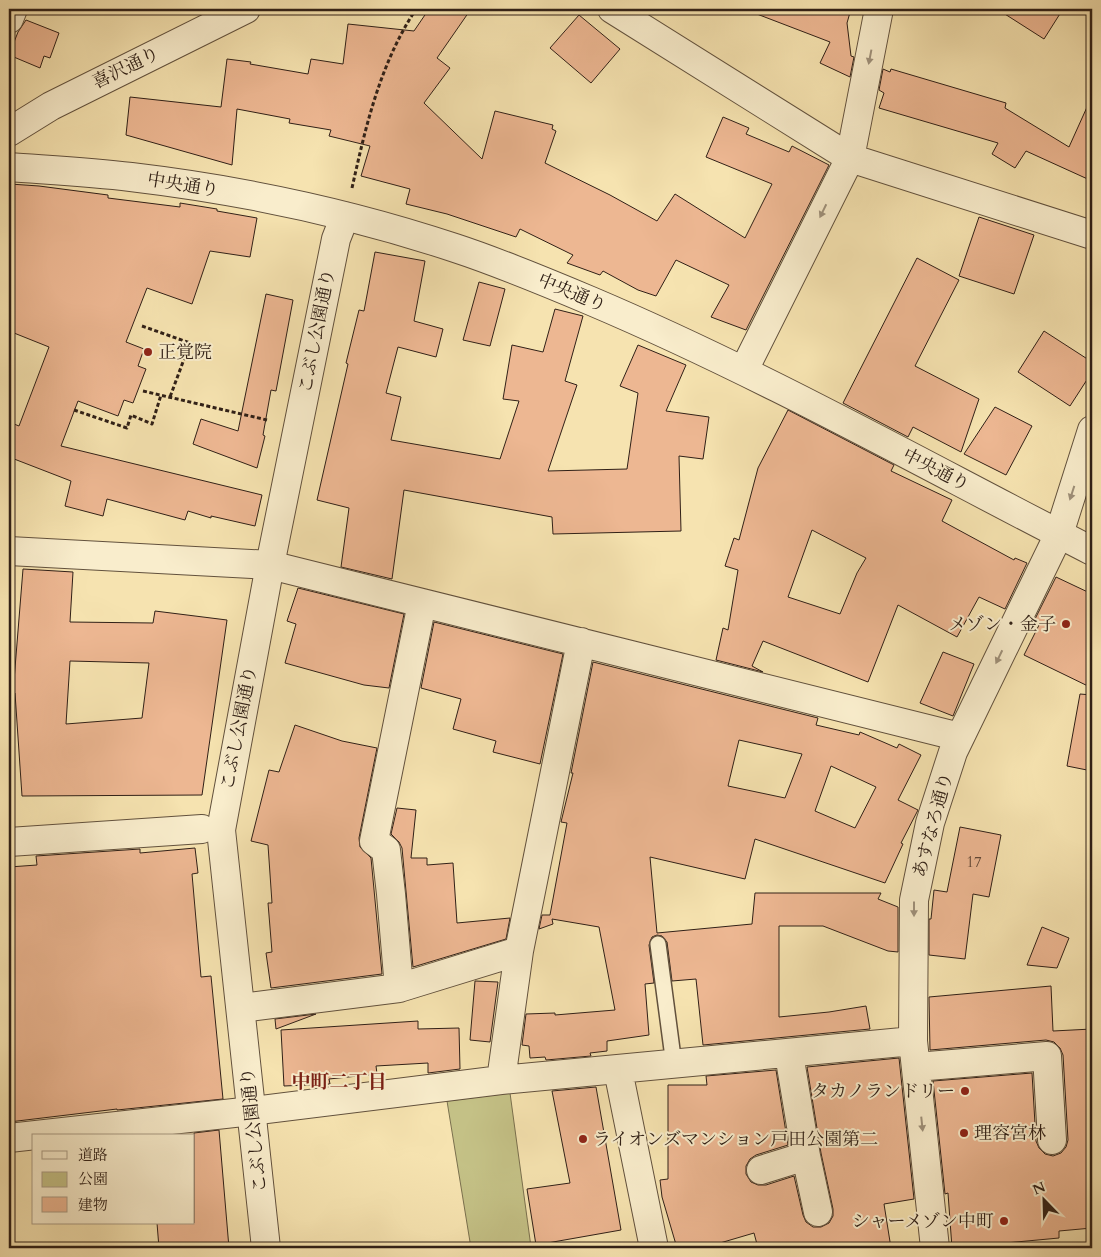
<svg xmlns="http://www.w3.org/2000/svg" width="1101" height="1257" viewBox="0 0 1101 1257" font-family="Cardo,'Noto Serif JP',serif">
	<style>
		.green { fill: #c4c186; stroke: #7a704e }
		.building { fill: #edb792; stroke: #302017; fill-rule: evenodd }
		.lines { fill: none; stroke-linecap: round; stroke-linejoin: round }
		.service-casing { stroke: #62513d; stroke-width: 18 }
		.minor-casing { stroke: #62513d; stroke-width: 30 }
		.tertiary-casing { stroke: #62513d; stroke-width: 30 }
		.path { stroke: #302017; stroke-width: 3; stroke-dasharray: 4 2.5; stroke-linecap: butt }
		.service { stroke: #f9edcc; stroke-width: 15 }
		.minor { stroke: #f9edcc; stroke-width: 28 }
		.tertiary { stroke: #f9edcc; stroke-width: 28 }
		.oneway { fill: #9f917b }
		.poi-dot { fill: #8f2418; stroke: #f9edcc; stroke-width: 2 }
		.labels { text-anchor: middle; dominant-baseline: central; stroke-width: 4; stroke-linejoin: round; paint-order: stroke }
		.number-label { font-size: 15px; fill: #5f4636 }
		.street-label { font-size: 18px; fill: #302017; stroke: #f9edcc }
		.poi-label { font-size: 18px; fill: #302017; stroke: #f9edcc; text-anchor: start }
		.neighbourhood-label { font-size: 19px; font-weight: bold; fill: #7a1f14; stroke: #f9edcc }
	</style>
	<rect width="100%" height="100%" fill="#f6e3b0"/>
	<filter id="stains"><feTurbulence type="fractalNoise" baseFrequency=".004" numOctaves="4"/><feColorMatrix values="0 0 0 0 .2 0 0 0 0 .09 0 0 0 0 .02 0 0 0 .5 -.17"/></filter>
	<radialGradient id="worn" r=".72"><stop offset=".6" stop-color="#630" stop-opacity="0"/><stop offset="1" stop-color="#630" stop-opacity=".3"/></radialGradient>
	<!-- green -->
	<path class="green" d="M510,1093l21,154 -60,1 -24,-147z"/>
	<!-- building -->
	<path class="building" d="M429,9h42l-34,49 13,10 -26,35 58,56 13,-48 58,14 -1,4 4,2 -11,32 65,32 47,26 18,-27 70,44 27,-54 -66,-27 17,-40 26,11 -3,6 43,18 3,-6 37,19 -83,165 -35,-13 18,-32 -53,-25 -20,36 -18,-6 -35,-19 -3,4 -33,-12 6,-8 -53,-26 -4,8 -69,-23 -41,-10 4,-15 -49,-13 9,-30 -41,-10 2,-6 -42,-7 1,-4 -53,-10 -5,56 -106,-30 4,-38 91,10 6,-48 24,3 -1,2 58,10 3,-15 32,5 5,-40 66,7z
		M749,9h102l-4,14 4,33 3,1 -4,20 -30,-14 10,-21 -81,-31z
		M997,9h66l-19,30z
		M579,15l41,34 -29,34 -41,-35z
		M26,20l33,13 -9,25 -6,-2 -4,12 -31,-13 9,-23z
		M883,69l7,3 1,-3 115,34 -1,5 64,39 23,-51v85l-66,-30 -11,17 -23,-14 6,-11 -119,-35 5,-15 -5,-3z
		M10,184l29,2 69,9v3l72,9v-4l37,6v2l40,7 -7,39 -40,-6 -18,53 -45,-16 -21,54 18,7 -6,17 8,3 -13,34 -9,-3 -6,16 -40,-15 -17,45 201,49 -7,31 -44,-10v2l-23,-7 -3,9 -78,-21 -4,17 -38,-10 6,-25 -62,-24v-35l10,4 30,-79 -40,-16z
		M979,217l55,18 -20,59 -55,-18z
		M375,252l50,9 -11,60 29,8 -7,28 -38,-10 -12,46 15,4 -10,43 109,19 19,-58 -16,-2 9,-54 31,7 12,-43 28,7 -18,65 12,4 -29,86 79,-2 11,-76 -18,-7 18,-41 48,20 -20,46 43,6 -6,42 -24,-3 2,75 -128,3 -1,-17 -148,-27 -12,89 -51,-12 8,-59 -32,-8 31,-136 -2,-1 13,-53 5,1z
		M917,258l42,22 -44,86 64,33 -18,53 -48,-25 -5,10 -65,-34z
		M479,282l26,7 -15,57 -27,-6z
		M266,294l27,6 -17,91 -5,-1 -8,45 2,1 -8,32 -64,-24 8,-25 37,12z
		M1044,331l48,31v10l-22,34 -52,-34z
		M995,407l37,19 -26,49 -42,-21z
		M788,410l106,55 -3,6 61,29 -10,21 72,39 1,-2 12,5 -22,46 -26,-12 -22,40 -59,-32 -30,77 -105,-41 -11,25 11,6 -47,-12 7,-32 5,2 10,-60 -13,-4 9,-28 5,2 19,-72zM812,530l54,28 -9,15 -17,41 -52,-17z
		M23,569l50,3 -3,50 83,1 2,-12 72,9 -25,175 -180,1 -7,-103h-2zM70,661l79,2 -7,55 -76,6z
		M1056,577l36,17v94l-68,-33 15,-30 -6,-2z
		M298,588l106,26 -15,74 -25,-3 -79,-22 11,-39 -9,-3z
		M434,622l129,32 -23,110 -47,-12 3,-11 -43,-12 8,-30 -40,-11z
		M943,652l31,12 -21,52 -33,-13z
		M593,662l225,56 -2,7 43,10 1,-3 37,16 2,-4 22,11 -23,45 20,10 -17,33 2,1 -18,39 -130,-44 -10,40 -95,-22 7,76 95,-9 3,-31h126l-3,6 20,8v45l-10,-1 -65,-25h-44v91l50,-5 37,-6 4,23 -167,16 -7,-66 -24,2 -5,-39 -5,-6 -5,-1 -5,2 -3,8 5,38 -9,1 4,51 -42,6v10l-17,2 1,3 -45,4 -1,-3 -15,1 -1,-12 -7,-1 4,-31 29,-1v2l60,-5 -16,-83 -47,-8 1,5 -14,5 3,-14h8l17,-92 -6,-1 12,-49h-2zM739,740l63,14 -17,44 -57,-12zM831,766l45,21 -21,41 -40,-17z
		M1080,694l12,1v76l-25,-5z
		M295,725l47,16 35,7 -18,90 1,9 11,11 11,116 -111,14 -5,-35 6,-1 -4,-49h4l-4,-58 -17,-4 18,-71 10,2z
		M397,808l19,2 -5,48h16v7l26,-2 4,60 53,-5 -4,21 -93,28 -11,-119 -3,-6 -8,-8z
		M960,827l41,8 -12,62 -16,-3 -8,65 -36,-4v-36h2l3,-29 13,2z
		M195,848l3,25 -6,1 9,103 10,-1 12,123 -106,11v-1l-108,13v-255l28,-2 -1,-9 104,-7v4z
		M1042,927l27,11 -12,30 -30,-3z
		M475,981l23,1 -8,60 -20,-2z
		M1051,986l2,45 39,-2v199l-33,3v7l-107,10 -4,-55 -3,1 -12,-113 99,-8 4,68 3,7 6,6 8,2 8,-3 5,-6 2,-7 -5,-85 -3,-7 -6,-6 -8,-2 -116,10 -1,-53z
		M316,1014l-40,15 -1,-10z
		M418,1021v8l41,-1 1,41 -32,4v-10l-52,3 1,8 -48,5 1,5 -46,2 -3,-56z
		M899,1058l15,141 -30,5 7,44h-133l-4,-15 -51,15h-26l-15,-51 -2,-17 8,-1v-94h39l-1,-9 70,-6 12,75 -32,10 -6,4 -4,7v8l5,8 7,3h8l28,-9 9,39 3,7 7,5h8l8,-4 4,-7v-7l-12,-56 -14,-86z
		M596,1087l25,143 -85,15 -9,-56 43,-6 -18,-92z
		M219,1130l10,118h-70l-2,-25h37v-90z"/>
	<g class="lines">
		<defs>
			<path id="service" d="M658,944l16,121"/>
			<path id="minor" d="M612,9l238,149 242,77
				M9,19l4,-10
				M744,370l106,-212 29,-149
				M9,551l261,14 690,172
				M9,842l193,-13
				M399,988l-8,-94 -5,-44 -12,-9 48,-238
				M241,1008l158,-20 120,-37
				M916,1067l131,-11 5,84
				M618,1070l36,178
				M501,1080l18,-129 62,-309
				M9,1138l243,-27 249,-31 412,-39
				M806,1156l12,56
				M761,1170l45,-14 -17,-102
				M935,1248l-22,-207 1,-141 16,-77 23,-71 106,-218 33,-104"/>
			<path id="tertiary" d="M9,132l42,-26 195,-97
				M9,167c40,3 81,5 122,10 110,13 219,36 324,71 46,15 91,34 136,53 172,73 335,165 501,250
				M266,1248l-45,-418 49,-265 66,-326 9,-23"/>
		</defs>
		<!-- service casing -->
		<use href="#service" class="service-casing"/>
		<!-- minor casing -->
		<use href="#minor" class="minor-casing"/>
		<!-- tertiary casing -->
		<use href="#tertiary" class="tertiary-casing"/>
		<!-- path -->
		<path class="path" d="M352,188c14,-63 28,-124 64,-179
			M142,326l48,17 -20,54
			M143,391l124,29
			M74,410l53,18 4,-13 21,9 9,-29"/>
		<!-- service -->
		<use href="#service" class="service"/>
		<!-- minor -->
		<use href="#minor" class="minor"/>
		<!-- tertiary -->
		<use href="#tertiary" class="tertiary"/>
	</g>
	<!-- one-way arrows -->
	<defs><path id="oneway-solid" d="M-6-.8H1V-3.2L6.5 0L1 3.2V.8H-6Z" transform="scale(1.25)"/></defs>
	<g class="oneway">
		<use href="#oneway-solid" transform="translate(870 57) rotate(101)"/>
		<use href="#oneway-solid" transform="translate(823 211) rotate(116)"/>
		<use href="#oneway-solid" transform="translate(1072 493) rotate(108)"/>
		<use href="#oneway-solid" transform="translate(999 657) rotate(116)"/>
		<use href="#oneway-solid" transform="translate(914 909) rotate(90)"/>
		<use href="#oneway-solid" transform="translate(922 1124) rotate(84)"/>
	</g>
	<!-- markers -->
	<g class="poi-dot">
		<circle cx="148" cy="352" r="5"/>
		<circle cx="1066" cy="624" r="5"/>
		<circle cx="965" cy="1091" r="5"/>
		<circle cx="964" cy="1133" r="5"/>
		<circle cx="583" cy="1139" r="5"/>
		<circle cx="1004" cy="1221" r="5"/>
	</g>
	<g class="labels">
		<!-- number labels -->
		<g class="number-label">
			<text x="974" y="862">17</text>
		</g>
		<!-- street labels -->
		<g class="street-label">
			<text transform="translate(126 68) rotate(-26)">喜沢通り</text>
			<text transform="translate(183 185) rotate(9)">中央通り</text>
			<text transform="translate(572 293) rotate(23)">中央通り</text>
			<text transform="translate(317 331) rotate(-79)">こぶし公園通り</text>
			<text transform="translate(936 470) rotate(27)">中央通り</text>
			<text transform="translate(239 728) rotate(-79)">こぶし公園通り</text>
			<text transform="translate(933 825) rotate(-75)">あすなろ通り</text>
			<text transform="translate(254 1130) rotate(-96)">こぶし公園通り</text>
		</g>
		<!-- poi labels -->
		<g class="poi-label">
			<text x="158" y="352">正覚院</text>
			<text x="1056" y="624" text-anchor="end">メゾン・金子</text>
			<text x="955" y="1091" text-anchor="end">タカノランドリー</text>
			<text x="974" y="1133">理容宮林</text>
			<text x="593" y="1139">ライオンズマンション戸田公園第二</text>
			<text x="994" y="1221" text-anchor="end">シャーメゾン中町</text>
		</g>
		<!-- neighbourhood labels -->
		<g class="neighbourhood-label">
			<text x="339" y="1082">中町二丁目</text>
		</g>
	</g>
	<!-- margin -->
	<rect width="1101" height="1257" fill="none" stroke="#f6e3b0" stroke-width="30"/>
	<rect x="10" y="10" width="1081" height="1237" fill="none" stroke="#302017" stroke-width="2.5"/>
	<rect x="15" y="15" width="1071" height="1227" fill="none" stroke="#302017"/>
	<!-- legend -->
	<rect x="32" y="1134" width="162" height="90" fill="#f9edcc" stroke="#a99b84"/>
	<rect x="42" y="1151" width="25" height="8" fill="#f9edcc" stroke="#a99b84"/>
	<text x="78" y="1160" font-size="15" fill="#302017">道路</text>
	<rect x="42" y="1172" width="25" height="15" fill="#c4c186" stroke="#a99b84"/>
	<text x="78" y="1184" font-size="15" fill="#302017">公園</text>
	<rect x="42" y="1197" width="25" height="15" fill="#edb792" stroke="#a99b84"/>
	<text x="78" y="1210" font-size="15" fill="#302017">建物</text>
	<!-- north arrow -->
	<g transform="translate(1044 1200) rotate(337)" stroke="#f9edcc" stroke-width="4" paint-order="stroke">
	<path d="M0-4L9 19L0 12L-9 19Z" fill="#302017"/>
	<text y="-8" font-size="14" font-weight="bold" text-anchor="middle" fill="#302017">N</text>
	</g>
	<rect width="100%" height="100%" filter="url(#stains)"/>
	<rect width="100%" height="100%" fill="url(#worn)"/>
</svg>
